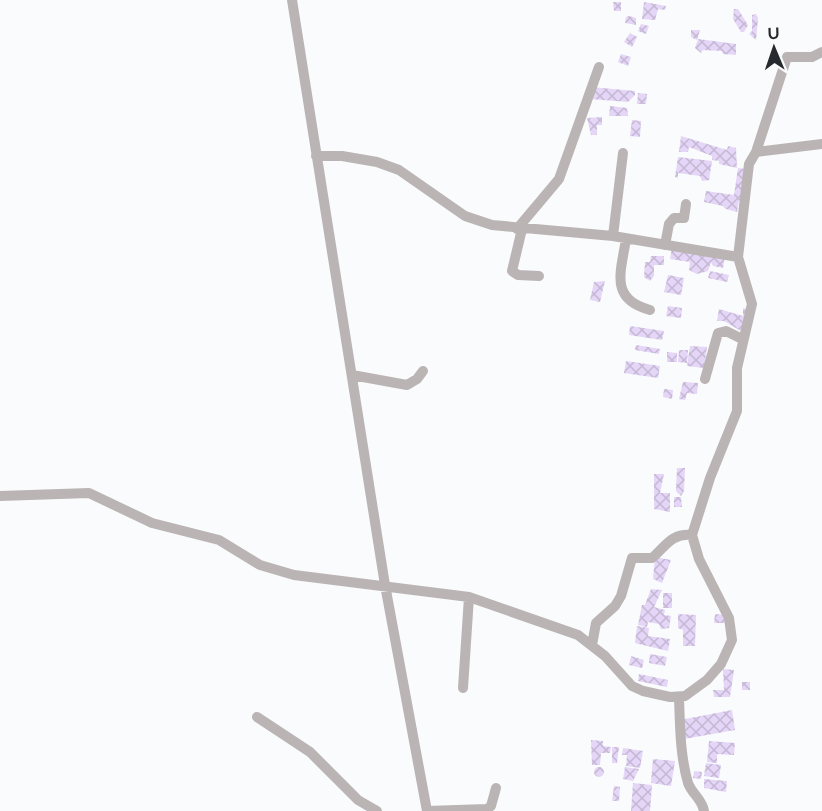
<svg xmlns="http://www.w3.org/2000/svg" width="822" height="811" font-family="Raleway,sans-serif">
<defs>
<pattern id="building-cross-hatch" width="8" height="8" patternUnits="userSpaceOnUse" patternTransform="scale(1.5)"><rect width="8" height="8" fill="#e5d5f7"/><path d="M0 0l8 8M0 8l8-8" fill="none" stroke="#c4b7d4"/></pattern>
</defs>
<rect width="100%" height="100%" fill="#fafbfd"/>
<!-- building -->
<path fill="url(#building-cross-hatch)" d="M613,2h8v9h-7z
M644,2l22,4 -1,4 -7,-1 -3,11 -13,-1z
M734,9h4l10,16 -4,7h-3l-8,-13z
M756,14l2,4 -2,22 -7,-6 3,-3v-16z
M629,16l7,2v7l-11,-2 1,-6z
M641,24l8,2 -3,8 -8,-3z
M691,30h9l-3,10 -6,-3z
M630,33l7,4 -5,10 -8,-5z
M698,39l38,5v11l-13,-1 -1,-3 -19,-1 -2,3 -6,-5z
M621,54l10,3 -3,9 -10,-4z
M591,87l44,4v4l-7,7 -38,-3z
M638,93l9,1 -1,10h-9z
M610,106l17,2 1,8h-19z
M602,117v8h-5v10h-6l-4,-17z
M632,120l9,1 -1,16 -10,-1z
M681,136l46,14 1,-4 8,2 1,20 -18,-4v-3l-7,-1v-4l-23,-9 -1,5h-9z
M678,157l34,4 -3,19 -7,1 -2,-5 -22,-3v5l-3,-1z
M738,168l9,1 -5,31 -3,1 -2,11 -11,-3 -3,-3 -19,-4 2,-11 28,4z
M672,248l53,8 -2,12 -10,-2 -2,-4 -3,9 -11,3 -8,-4 1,-8 -20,-3z
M651,256h13v9h-10v11l-4,5 -6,-4 1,-15h5z
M710,271l19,4 -2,7 -19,-4z
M668,275l16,3 -3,17 -17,-3z
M605,281l-5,21 -10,-2 4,-18z
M668,306l14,2 -1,10 -15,-2z
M743,308l4,1 -6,22 -17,-10h-7l2,-12 24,7z
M630,326l34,5 -2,9 -33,-5z
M636,345l24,4 -1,5 -24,-4z
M690,346l17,1 -3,21 -17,-2z
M679,350h9l-1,13 -9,-1z
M667,352l10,1v9h-10z
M626,361l34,5 -2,12 -34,-5z
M683,382l15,1 -1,11 -10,-1 -2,7 -6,-1z
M664,389l9,1 -1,9 -9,-2z
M677,468h8l-1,23 -3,5 -5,-5z
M654,474h10l-4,19h10v19l-16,-3z
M674,497h7l1,10h-8z
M655,557l16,3 -9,23 -9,-4z
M651,589l11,1 -8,17 11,3 -1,5 7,1 -2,12 -8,1 -2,-5 -11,-2 -1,5 -9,-2 4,-20h3z
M663,593h9v15h-9z
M678,614l18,1 -1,31h-12v-16l-5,-2z
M715,614l11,1 -1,8h-11z
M637,626l12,2 -1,8 22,3 -2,12 -33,-8z
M650,654l17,3 -2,9 -16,-3z
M631,656l13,4 -2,8 -13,-3z
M723,669l11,1 -4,27h-16l-1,-7h11z
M639,674l29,6 -1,7 -29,-6z
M742,682h8v8h-8z
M732,710l3,20 -51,9 -4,-19z
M591,740l12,1v5l8,1 -1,6h-9l-1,12h-8z
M709,741l26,2 -1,12 -17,-1v9l-10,-1z
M612,747h7l-2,16h-5z
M623,748l20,3 -3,17 -14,-2 1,-11h-5z
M653,759l22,2 -4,25 -20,-3z
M706,763l15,2 -2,13 -15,-2z
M625,767l14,2 -6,12 -10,-2z
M594 772a5 5 0 1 1 10 0a5 5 0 1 1-10 0Z
M694,771l8,1 -1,7 -8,-1z
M704,779l23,2 -1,11 -22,-4z
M633,783l19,2 -2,26h-19z
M614,786l6,1 -1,14h-7z"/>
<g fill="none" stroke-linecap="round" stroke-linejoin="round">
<!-- minor -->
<path stroke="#bbb4b4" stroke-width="10" d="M292,0l93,585 42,226 60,-2 4,-3 5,-18
M756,152l66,-8
M316,156h26l35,6 22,8 66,46 27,9 121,11 125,21
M517,229l42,-50 40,-112
M522,229l-10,42 6,4 21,1
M613,236l10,-83
M626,239c-5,33 -17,60 24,71
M665,245l4,-21 5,-6h10l2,-14
M352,375l55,10 10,-6 6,-8
M705,379l13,-46 8,-2 16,8
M0,496l89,-3 63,30 67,17 41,25 34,10 175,22 109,38 27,21 27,30 11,5 27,6 15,-1 22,-16 14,-16 11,-24 -3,-22 -30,-59 -7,-24 18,-57 27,-67v-43l15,-64 -14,-47 11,-93 7,-12 31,-95h25l10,-5
M592,645l4,-22 19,-17 6,-10 11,-38h20c14,-12 19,-25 40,-23
M463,688l6,-91
M679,697c1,29 1,58 9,86 4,11 14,16 16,28
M257,717l53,35 48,48 19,11"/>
</g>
<!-- north arrow -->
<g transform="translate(774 48) rotate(358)" stroke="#fafbfd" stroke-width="4.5" paint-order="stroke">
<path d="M0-4.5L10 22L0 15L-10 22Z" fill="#26292d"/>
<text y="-9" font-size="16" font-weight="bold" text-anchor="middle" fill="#26292d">U</text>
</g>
</svg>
